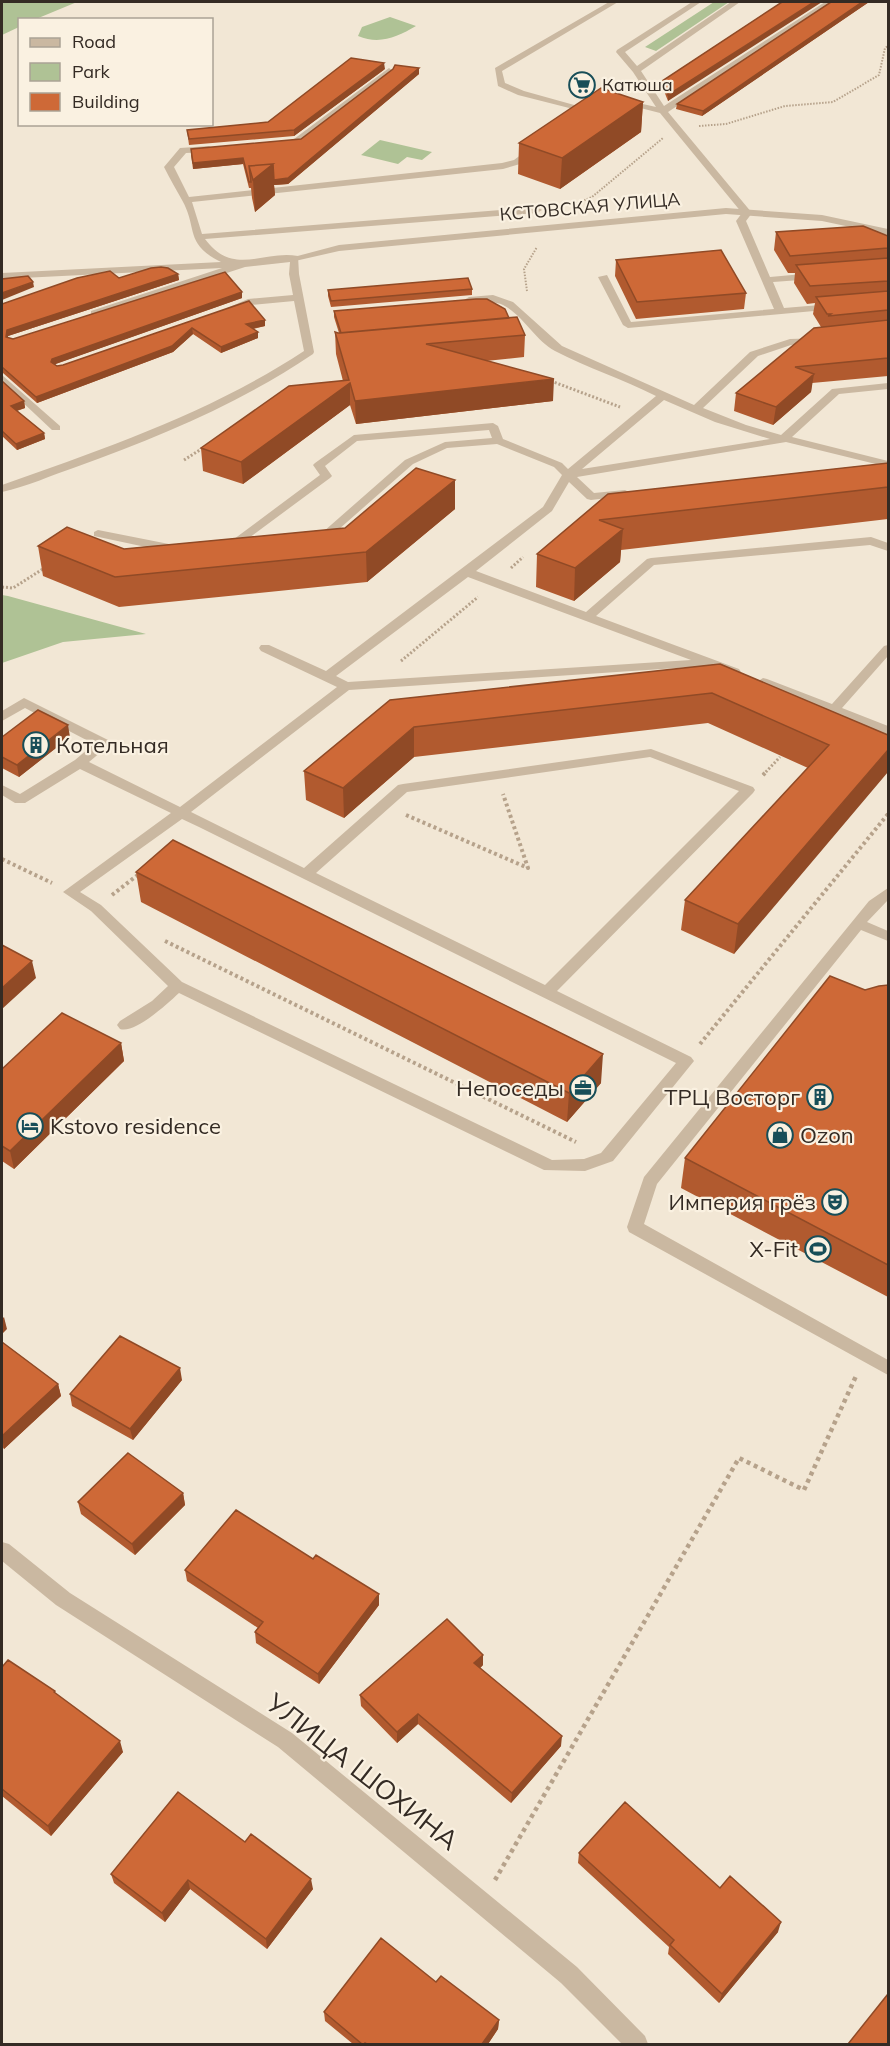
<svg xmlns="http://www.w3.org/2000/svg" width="890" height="2046" font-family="Mulish,sans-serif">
<rect width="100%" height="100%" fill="#f2e7d5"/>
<!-- green -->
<path fill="#afc295" d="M2,2h75l-41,17 -16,1 -1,7 -17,8z
M714,2h15l-73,49 -11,-4z
M390,17l26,9c-19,11 -36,19 -58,10l4,-9z
M380,140l52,12 -10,8 -15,-3 -9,7 -37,-9z
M2,595l6,1 138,38 -83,8 -61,21z"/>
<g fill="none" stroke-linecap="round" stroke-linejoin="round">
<!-- path-far3 -->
<path stroke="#b6a28b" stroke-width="2" stroke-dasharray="1.5 1.5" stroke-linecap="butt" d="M699,126l27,-2 59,-18 48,-4 46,-27 6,-27 3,-2
M573,205l19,-8 71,-59
M527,291l-3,-22 13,-22"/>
<!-- path-far2 -->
<path stroke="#b6a28b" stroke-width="3" stroke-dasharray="2 2" stroke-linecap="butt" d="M551,381l69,26
M184,460l19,-12
M511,568l12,-11
M2,587l11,1 33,-21
M401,661l77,-64
M763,775l17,-18"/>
<!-- path-far1 -->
<path stroke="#b6a28b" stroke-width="4" stroke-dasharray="3 3" stroke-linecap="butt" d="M763,775l2,-2
M406,815l122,53 -25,-74
M2,859l50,24
M112,895l27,-21
M165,941l411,201
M700,1044l188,-230"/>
<!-- path -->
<path stroke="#b6a28b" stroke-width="4.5" stroke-dasharray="4 4" stroke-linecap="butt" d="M495,1880l244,-422 65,32 52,-114"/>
<!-- service -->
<path fill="#cab8a1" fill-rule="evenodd" d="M609,2h9l-116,69 3,12 19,8 61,17v4l-67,-17 -20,-9 -3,-18z
M692,2h9l-76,50 12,14 94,-64h9l-99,69 23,35 161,-104h9l-166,110 84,101 -6,8 24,56 44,-4 5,3 -5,3 -41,3 11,26 48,-4 5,3 -1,2 -208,19 -5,-3 -25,-48 9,-2 24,47 143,-13 -38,-88 6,-8 -82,-100 -39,-10 4,-3 31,7 -23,-35 -17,-20 1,-2z
M389,68l4,3 -1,2 -92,70 -19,3 -5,-3 18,-4z
M534,145l3,1v4l-17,14 -17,5 -311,33 10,32 335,-27 5,3 -5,3 -332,26c28,38 57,11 93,17l1,18 15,78 -1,2c-74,50 -154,83 -237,113 -24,8 -50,20 -74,25v-7c104,-37 208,-72 302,-134l-10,-50 -44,4 -18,6 -5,-3 21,-9 45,-4 -4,-21 1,-12 -45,5 -150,49 -4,-1v-4l131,-43 -220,11v-6l219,-11c-37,-18 -23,-34 -39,-62 -6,-11 -12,-21 -18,-33l16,-19 29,-2 5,3 -5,3 -23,1 -12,14 15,30 313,-34 12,-3z
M493,295l20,7 49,44 132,59 56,-53 40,-13 31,-1v4l-30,3 -33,11 -55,52 43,17 35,10 51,-46 56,-6v6l-49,5 -47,43 96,24v6l-102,-25 -209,35 17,16 31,-3 6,3 -6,3 -34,4 -4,-1 -18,-17 -17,29 -76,60 110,41 61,-53 4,-1 220,-21 17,6v8l-18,-6 -216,20 -58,51 143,53 2,3 -2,3h-8l-24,-9 -358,24 -158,122 113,56 94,-83 5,-1 248,-35 102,38 2,3 -2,3 -196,198 134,66 3,4 -81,100 -28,10 -41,-1 -365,-177c-12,11 -44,41 -59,36l-3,-4 3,-4 32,-20 16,-15 -77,-75 -28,-19 108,-79 -91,-44 -55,34h-10l-13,-8v-10l18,9 55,-34 19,-16 -69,-36 -23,13v-10l22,-13 84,42 2,3 -2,3 -19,16 91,45 157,-120 -76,-36 -2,-3 2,-3h8l57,26 217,-164 19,-32 -8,-8 -57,-23 -50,4 -34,16 -83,73 -16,1v-4l9,-2 82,-72 40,-18 47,-4 -3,-8 -132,11 -32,25 7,10 -2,2 -92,68h-8v-4l90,-67 -7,-10 2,-2 39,-28 139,-12 5,3 5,13 59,24 6,6 88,-73c-33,-17 -69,-28 -101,-45 -20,-11 -32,-36 -52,-46 -12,-6 -29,2 -39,-5l5,-3zM664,400l51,22 55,17 -188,30zM468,577l223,83 -343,22 -12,-6zM650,757l89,34 -194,194 -229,-112 91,-81zM182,819l17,8 477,236 -75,90 -17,6 -32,1 -370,-178 -81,-77 -21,-13z
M2,375l58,51v4h-8l-50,-47z
M98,530l76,15 6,4 -6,4 -80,-17v-4z
M888,645v11l-46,52 46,18v9l-129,-50 -2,-3 6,-4 4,1 65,25 52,-58z
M888,888v12l-21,22 21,9v10l-27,-11 -204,254 -13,40 244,136v15l-259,-143 -2,-5 17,-50 225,-276z"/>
<!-- minor -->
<path fill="#cab8a1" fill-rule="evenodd" d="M726,208l96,7 66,14v6l-66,-14 -96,-7 -387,37 -44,10 -5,-3 49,-13z
M2,1542l7,2 61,49 222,140 285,234 68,69 3,8h-26l-61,-61 -283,-236 -222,-142 -54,-44z"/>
</g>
<!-- wall -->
<path fill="#b15a2f" d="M782,2l-114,99 -6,-15v-5z
M831,2h38l-167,114 -26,-7 1,-5z
M419,68v6l-131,110 -14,1 1,10 -20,17 -3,-14 -1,-10h-2l-6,-24 -50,5 -2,-14 110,-16z
M385,69l-91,67 -105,9 -2,-15 81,-8z
M643,102l-2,30 -81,57 -42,-15 1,-31z
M776,232l112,4v140l-76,7 -1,9 -38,33 -39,-14 2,-18 85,-66 -8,-13 2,-11 -8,1 -13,-21 1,-10h-7l-14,-23z
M616,260l130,33 -2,16 -108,10 -21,-43z
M178,274l1,6 -171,56v2l5,1 229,-47v6l-187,66 2,2 6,-1 186,-64 16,25 -12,3 5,9 -37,15 -28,-19 -20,18 -136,51 -34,-30h-1v-69l117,-26z
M472,289v6l-141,12 -3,-11v-6z
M334,311l175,7 16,17 -1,22 -38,4 67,40 -197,23 -6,-19 -107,79 -40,-13 -2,-23 142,-67 -7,-27 -1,-22 4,1 -5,-16z
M2,381l22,20 1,7 -8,3 27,22 1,6 -28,11 -15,-14z
M888,463v56l-267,31 -1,12 -46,39 -38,-14 1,-33 71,-60z
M455,480v29l-88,73 -248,25 -76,-31 -5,-30 86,3 221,-21z
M720,664l168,71 -154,219 -53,-24 4,-30 123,-132 -100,-45 -294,34 -70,61 -38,-18 -2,-29 86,-71z
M2,737h68l-51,40 -17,-9z
M136,872l465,211 -34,39 -426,-220z
M888,985v312l-207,-109 4,-30 180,-168z
M121,1043l3,18 -110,108 -12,-8v-92z
M2,1342l56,42 3,12 -57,53 -2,-3z
M182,1380l-49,60 -61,-34 -2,-12z
M183,1493l2,12 -50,50 -54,-41 -3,-12z
M185,1570l194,35 -60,79 -63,-41 -1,-11 3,-4 -71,-47z
M483,1655v10l-3,3 81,78 -50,57 -93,-79 -21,19 -36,-37 -1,-11z
M2,1667l54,27 67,58 -72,84 -49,-40z
M245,1842l68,47 -46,60 -77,-60 -25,33 -51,-39 -3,-9z
M579,1853l141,35 58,44 -59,71 -51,-49 1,-7 -91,-84z
M436,1982l63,38 -1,9 -10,15h-135l-28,-23 -1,-9z"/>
<!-- shaded-wall -->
<path fill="#904a26" d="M814,2h8l-154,99v-6z
M862,2h7l-167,114 1,-5z
M384,63l1,6 -91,67v-6z
M419,68v6l-131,110 -14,1 1,10 -20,17 -2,-32 20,-16z
M643,102l-2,30 -81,57 2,-31z
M243,158v6l-50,5v-6z
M178,274l1,6 -171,56 -1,7 -1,-6 1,-7z
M33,282l1,5 -32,13v-7z
M242,292v6l-189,67 -2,-3 1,-3z
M265,320v6l-19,4v-6z
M192,328l1,6 -20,18 -136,51 -1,-6z
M258,332v6l-37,15v-6z
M814,374l-3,18 -38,33 3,-18z
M554,379l-1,22 -197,23 -1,-23z
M350,383v22l-107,79 -2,-22z
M24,401l1,7 -13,4 -1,-6z
M44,433l1,6 -28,11 -1,-6z
M455,480v29l-88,73 -1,-30z
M623,529l-3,33 -46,39 1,-33z
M68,725l2,12 -51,40 -2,-12z
M414,727v30l-70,61 -1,-30z
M888,750v22l-154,182 4,-30z
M32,961l4,17 -34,31v-21z
M121,1043l3,18 -110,108 -4,-18z
M603,1054l-2,29 -34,39 2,-29z
M4,1317l3,12 -5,5v-15z
M180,1368l2,12 -49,60 -3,-11z
M58,1384l3,12 -57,53 -2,-13z
M183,1493l2,12 -50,50 -3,-11z
M379,1594v11l-60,79 -1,-10z
M483,1655v10l-9,9v-11z
M418,1714v10l-21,19v-11z
M562,1736l-1,10 -50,57 1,-10z
M120,1741l3,11 -72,84 -3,-10z
M311,1879l2,10 -46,60 -1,-10z
M188,1880l2,9 -25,33 -3,-9z
M781,1922l-3,10 -59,71 3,-9z
M499,2020l-1,9 -10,15h-6z"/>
<!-- building -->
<path fill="#ce6937" stroke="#904a26" stroke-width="1.5" d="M782,2h32l-146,93 -6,-14z
M831,2h31l-159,109 -26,-7z
M351,58l33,5 -90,67 -105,9 -2,-9 81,-8z
M395,65l24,3 -131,110 -14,2 -1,-16 -24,2 2,16h-2l-6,-24 -50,5 -2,-14 110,-10 92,-70z
M601,88l42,14 -81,56 -43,-15z
M273,164l-20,16 -4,-14z
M863,226l25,10v12l-98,8 -14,-24z
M721,250l25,43 -109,9 -21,-42z
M888,258v23l-78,5 -14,-21z
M161,267l7,1 10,6 -171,56 -1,7 7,2 212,-67 17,20 -190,67 -1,3 6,4 6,-1 186,-64 16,19 -19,4 12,8 -37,15 -29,-19 -20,18 -136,51 -34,-30v-63l75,-26 33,-7 9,7 32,-10z
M28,276l5,6 -31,11v-14z
M468,278l4,11 -141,12 -3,-11z
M888,291v19l-60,6 3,-2h-4l-11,-17z
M476,299h11l18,10 4,9 -168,15 -7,-22z
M517,317l8,18 -99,9 128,35 -199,22 -5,-18 -109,79 -40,-14 88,-62 60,-6 -14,-48 3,1z
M888,320v38l-93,9 19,7 -38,33 -40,-14 78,-65z
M2,381l22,20 -13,5 33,27 -28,11 -14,-13z
M888,463v24l-289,33 24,9 -48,39 -38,-14 71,-60z
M416,468l39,12 -89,72 -251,25 -77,-31 29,-19 57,22 221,-21z
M720,664l168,71v15l-150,174 -53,-24 144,-155 -117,-52 -298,34 -71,61 -39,-17 86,-71z
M38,710l30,15 -51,40 -15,-8v-20z
M173,840l430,214 -34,39 -433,-221z
M2,945l30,16 -30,27z
M830,976l35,14 14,-4 9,-1v280l-203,-107z
M62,1013l59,30 -111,108 -8,-5v-77z
M120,1336l60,32 -50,61 -60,-35z
M2,1342l56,42 -56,52z
M128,1453l55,40 -51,51 -54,-42z
M236,1510l77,49 3,-4 63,39 -61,80 -63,-42 8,-10 -78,-52z
M447,1619l36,36 -9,8 88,73 -50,57 -94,-79 -21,18 -37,-37z
M8,1660l47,31 -1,1 66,49 -72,85 -46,-37v-122z
M178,1792l67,50 6,-8 60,45 -45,60 -78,-59 -26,33 -51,-39z
M625,1802l95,86 10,-12 51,46 -59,72 -52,-49 4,-5 -95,-87z
M381,1938l55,44 5,-6 58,44 -17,24h-115l-2,-1 -1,1h-2l-38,-32z
M888,1994v50h-40z"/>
<!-- icons -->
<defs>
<g id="supermarket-ring" transform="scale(1.35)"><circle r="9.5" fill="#faf1e1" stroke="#184e58" stroke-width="1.5"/><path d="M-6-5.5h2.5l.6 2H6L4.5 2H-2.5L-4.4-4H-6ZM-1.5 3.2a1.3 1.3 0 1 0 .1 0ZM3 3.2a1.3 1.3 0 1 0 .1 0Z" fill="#184e58"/></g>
<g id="building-ring" transform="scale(1.35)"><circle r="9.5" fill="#faf1e1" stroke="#184e58" stroke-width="1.5"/><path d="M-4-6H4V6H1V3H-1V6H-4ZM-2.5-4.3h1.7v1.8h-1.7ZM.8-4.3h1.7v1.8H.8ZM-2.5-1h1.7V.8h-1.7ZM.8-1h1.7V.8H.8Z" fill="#184e58"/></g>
<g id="office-ring" transform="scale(1.35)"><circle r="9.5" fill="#faf1e1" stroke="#184e58" stroke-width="1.5"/><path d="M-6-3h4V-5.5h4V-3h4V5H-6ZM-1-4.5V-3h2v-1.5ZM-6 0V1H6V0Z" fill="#184e58"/></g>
<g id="hotel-ring" transform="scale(1.35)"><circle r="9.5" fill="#faf1e1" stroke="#184e58" stroke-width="1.5"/><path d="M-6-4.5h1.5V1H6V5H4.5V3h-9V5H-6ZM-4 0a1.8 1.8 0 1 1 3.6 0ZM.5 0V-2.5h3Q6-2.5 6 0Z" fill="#184e58"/></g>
<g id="shop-ring" transform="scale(1.35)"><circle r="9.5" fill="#faf1e1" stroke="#184e58" stroke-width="1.5"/><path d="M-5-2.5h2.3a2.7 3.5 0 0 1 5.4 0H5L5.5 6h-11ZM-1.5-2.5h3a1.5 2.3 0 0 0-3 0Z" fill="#184e58"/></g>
<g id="theatre-ring" transform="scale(1.35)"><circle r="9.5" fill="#faf1e1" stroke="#184e58" stroke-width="1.5"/><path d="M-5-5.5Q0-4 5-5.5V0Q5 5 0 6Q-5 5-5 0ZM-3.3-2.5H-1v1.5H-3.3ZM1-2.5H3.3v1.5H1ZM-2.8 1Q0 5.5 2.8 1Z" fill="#184e58"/></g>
<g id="stadium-ring" transform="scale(1.35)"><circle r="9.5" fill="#faf1e1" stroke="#184e58" stroke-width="1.5"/><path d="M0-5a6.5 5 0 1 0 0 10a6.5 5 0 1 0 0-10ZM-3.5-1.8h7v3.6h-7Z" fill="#184e58"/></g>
</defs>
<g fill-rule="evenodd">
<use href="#supermarket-ring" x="582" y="85"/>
<use href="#building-ring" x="36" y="745"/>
<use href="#office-ring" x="583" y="1088"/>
<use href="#building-ring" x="820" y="1097"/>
<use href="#hotel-ring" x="30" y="1126"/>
<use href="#shop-ring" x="780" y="1135"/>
<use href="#theatre-ring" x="835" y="1202"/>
<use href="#stadium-ring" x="818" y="1249"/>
</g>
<g text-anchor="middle" stroke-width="4.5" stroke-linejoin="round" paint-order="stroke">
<!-- far-poi labels -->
<g font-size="18" fill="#342b24" stroke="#faf1e1" text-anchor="start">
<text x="602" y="91">Катюша</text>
</g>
<!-- far-street labels -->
<g font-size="18" fill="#342b24" stroke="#faf1e1">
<text transform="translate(590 207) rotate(-5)" y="6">КСТОВСКАЯ УЛИЦА</text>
</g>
<!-- poi labels -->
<g font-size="22" fill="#342b24" stroke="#faf1e1" text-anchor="end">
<text x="56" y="753" text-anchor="start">Котельная</text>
<text x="564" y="1096">Непоседы</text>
<text x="800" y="1105">ТРЦ Восторг</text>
<text x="50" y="1134" text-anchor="start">Kstovo residence</text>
<text x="800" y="1143" text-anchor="start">Ozon</text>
<text x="816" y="1210">Империя грёз</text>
<text x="798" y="1257">X-Fit</text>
</g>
<!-- near-street labels -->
<g font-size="27" fill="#342b24" stroke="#faf1e1">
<text transform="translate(362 1772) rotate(38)" y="9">УЛИЦА ШОХИНА</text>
</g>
</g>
<!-- border -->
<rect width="890" height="2046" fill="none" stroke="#342b24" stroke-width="6"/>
<!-- legend -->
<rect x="18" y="18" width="195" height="108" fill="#faf1e1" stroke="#aba295" stroke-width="1.5"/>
<rect x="30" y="38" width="30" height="9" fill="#cab8a1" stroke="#aba295" stroke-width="1.5"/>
<text x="72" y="48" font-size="18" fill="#342b24">Road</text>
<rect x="30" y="63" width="30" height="18" fill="#afc295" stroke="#aba295" stroke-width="1.5"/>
<text x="72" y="78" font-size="18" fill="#342b24">Park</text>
<rect x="30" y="93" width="30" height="18" fill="#ce6937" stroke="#aba295" stroke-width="1.5"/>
<text x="72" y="108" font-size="18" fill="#342b24">Building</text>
</svg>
